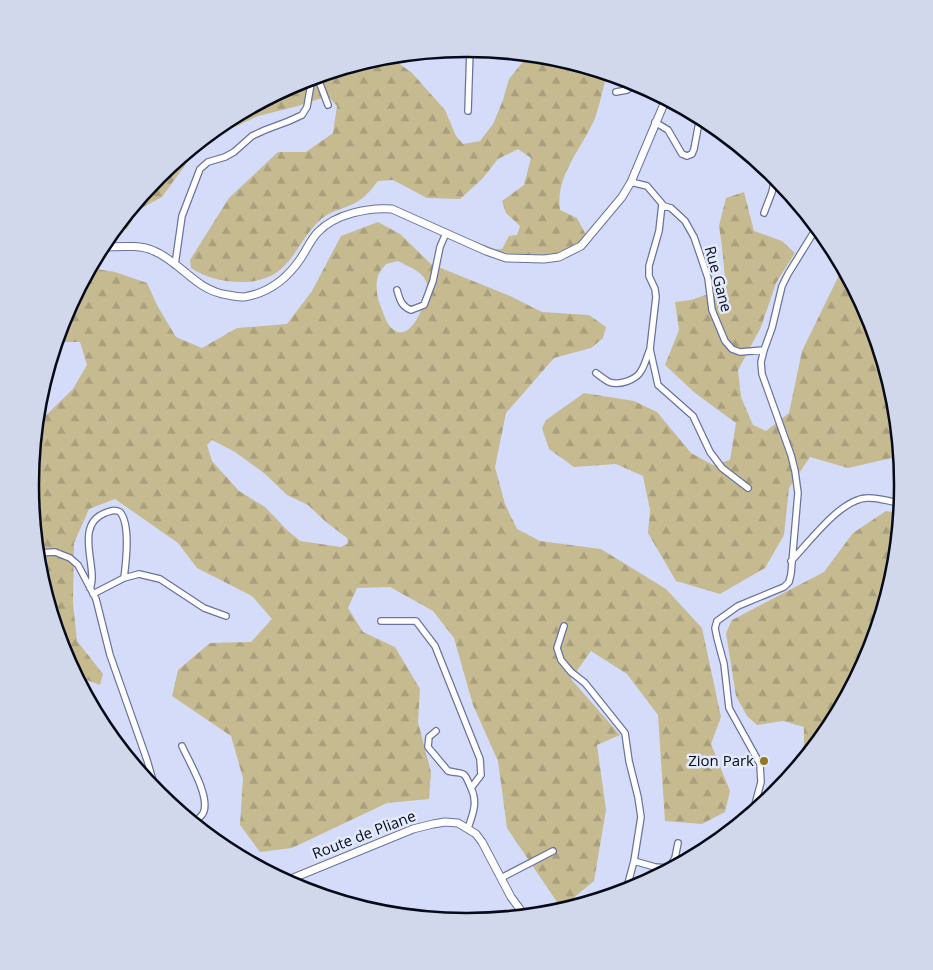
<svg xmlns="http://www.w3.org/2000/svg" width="933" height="970" font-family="'Open Sans',sans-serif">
<defs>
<pattern id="forest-firs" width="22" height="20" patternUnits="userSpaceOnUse" patternTransform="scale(1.25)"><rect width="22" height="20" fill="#c6ba90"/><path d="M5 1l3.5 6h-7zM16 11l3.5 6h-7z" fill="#a99f7c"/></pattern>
</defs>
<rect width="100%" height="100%" fill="#d4dcf9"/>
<!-- forest -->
<path fill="url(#forest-firs)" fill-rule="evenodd" d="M531,55l21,2 55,17c-4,14 -7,30 -12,44 -13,31 -40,57 -35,92l17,8 10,19c-36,29 -74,20 -114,6l1,-2 21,8h7l7,-13 8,-1 3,-9 -14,-13 -4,-12 22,-16 7,-27 -13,-9 -20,10 -16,20 -22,20 -33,-1 -34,-18 -15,1c-7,9 -14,18 -25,23 -10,5 -26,8 -34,17 -15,14 -23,35 -38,48 -22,20 -67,15 -90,-1l-1,-8 39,-62 49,-46h28l27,-19 4,-27 -9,-10 -30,10 -40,10 -45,21 -22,20 -29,40 -24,13 -11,19h-13l44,-53 66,-54 76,-40 82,-25 7,-1 23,17 33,37 11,26 7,8 17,-3 13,-17 10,-24 6,-21 17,-21z
M744,192l10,39 28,10 13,12 -19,30 -15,44 -23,43 3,27 12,28 13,6 23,-18 13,-62 41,-84 27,51 25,82 5,56 -52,12 -38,-11 -21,31 -5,47 -19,33 -45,26 -44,-13 -28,-48 2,-23 -7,-34 -27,-12 -42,3 -25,-18 -7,-21 4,-8 38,-27 50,8 23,11 34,41 22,12 17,-5 6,-37 -41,-30 -30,-28 14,-35 -4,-28 16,-2 35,-12 -4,-41 -3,-21 7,-28z
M378,222l22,12 31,30 79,32 32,16 47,3 17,12 -3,11 -12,10 -37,10 -48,55 -11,54 10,37 12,25 23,12 61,8 65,40 36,39 19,89 -10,27 19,47 -5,21 -23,12 -37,-3 -7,-106 -31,-41 -36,-23 -20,28 49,56 -23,10 9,65 -12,71 -33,27 -54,-80 -9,-67 -25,-56 -19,-67 -21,-27 -43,-24 -33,1 -9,20 15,24 32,15 25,42 -2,33 13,50 -2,27 -42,4 -95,45 -32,4 -20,-27 3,-47 -12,-42 -59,-40 6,-26 32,-27 41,-1 21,-23 -20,-23 -55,-28 -19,-25 -63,-44 -26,10 -15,34 -1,60 4,38 26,33 -3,11 -24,-9 -13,-24 -25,-82 -8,-85 6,-60 37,-36 14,-24 -7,-23h-24l7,-24 27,-50 25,4 32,11 11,24 18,30 26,11 35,-20 50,-4 25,-33 29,-55zM398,261c9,5 23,9 28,20 5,14 -14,63 -32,49 -8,-5 -10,-16 -13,-23 -4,-9 -6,-21 -3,-31 1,-4 6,-9 8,-12zM212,440l23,12 29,21 23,22 21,10 18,17 21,16 1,5 -7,4 -41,-6 -13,-11 -22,-23 -26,-16 -27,-30 -5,-16z
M886,511l14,2 -5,57 -25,82 -41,76 -38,46 13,-29v-18l-21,-6 -26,4 -10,-9 -11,-20 -10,-63 6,-13 92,-48 29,-39z"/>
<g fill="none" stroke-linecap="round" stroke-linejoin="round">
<!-- minor casing -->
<g stroke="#69739d" stroke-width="8">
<path id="minor" d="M317,76l11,29
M616,92l11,-2 9,-7
M468,111l2,-62
M655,122l13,8 14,24 5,2 5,-2 2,-5 6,-32
M631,182l16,4 17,20 7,2 14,13 9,16 14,41 4,32 13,31 7,8 8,3 24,-2
M662,204l-3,27 -10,35v10l6,13 1,8 -6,52 8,36 35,31 17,36 12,16 26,20
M764,213l8,-21 3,-15
M175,265l7,-49 18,-47 8,-7 17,-5 9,-5 18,-16 13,-6 24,-9 13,-6 5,-8 5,-29
M397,290c3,10 4,16 14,20l13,-5 9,-24 7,-34 6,-14
M596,373c4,3 9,7 13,9 10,4 27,-2 32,-11 4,-6 6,-15 9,-22
M37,553l18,-1 15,6 8,7 18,34 14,56 37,105 9,31
M791,561c18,-18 49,-62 76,-63 12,-1 22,4 34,5
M90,588c9,-18 -17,-63 15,-75 6,-2 9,-4 15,-1 11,13 6,50 4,66
M93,594l31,-16 15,-4 21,5 44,29 22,8
M381,621h35l19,25 45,113 1,16 -10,13c7,14 2,26 -3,40
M564,626l-7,22 4,12 10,12 14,11 40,50 4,28 9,36 3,20 -7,44 -8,30
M436,731l-7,6 -1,10 20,24c17,4 15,-2 23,17
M182,746c7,16 27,48 22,65 -1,5 -7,8 -10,12
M753,812l8,-30 -1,-18 -31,-56 -5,-44 -7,-26 -2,-10 2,-7 21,-15 46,-19 5,-5 2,-8 7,-81 -3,-22 -4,-16 -29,-81 -1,-12 3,-12 8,-22 10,-42 6,-12 29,-47
M634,861l21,6 14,1 6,-10 3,-15
M501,878l52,-27"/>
</g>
<!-- tertiary casing -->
<g stroke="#69739d" stroke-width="9">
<path id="tertiary" d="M101,247c16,0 38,-3 53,4 27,11 42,40 74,44 5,1 11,2 16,2 25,-4 43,-18 57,-39 6,-9 10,-19 17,-26 17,-18 51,-25 74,-23l94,42 20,7 38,1 15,-2 22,-11 41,-49 9,-15 35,-83
M286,881l127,-52 20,-5 12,-2 13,1 18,11 6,8 29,55 14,19"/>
</g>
<!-- minor -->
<use href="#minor" stroke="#fff" stroke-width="5.5"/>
<!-- tertiary -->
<use href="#tertiary" stroke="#fff" stroke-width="7"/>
</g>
<!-- markers -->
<circle fill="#927a21" stroke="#e4eafd" stroke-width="2" cx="764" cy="761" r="5"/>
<g text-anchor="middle" stroke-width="5" stroke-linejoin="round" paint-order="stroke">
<!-- street labels -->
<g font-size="15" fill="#070a19" stroke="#e4eafd">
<text transform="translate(718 279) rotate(75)" y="5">Rue Gane</text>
<text transform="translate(364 835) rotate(-21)" y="5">Route de Pliane</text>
</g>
<!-- poi labels -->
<g font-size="15" fill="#070a19" stroke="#e4eafd" text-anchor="end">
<text x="754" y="766">Zion Park</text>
</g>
</g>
<!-- crop -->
<path d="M0 0H933V970H0ZM466 57H467A427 427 0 0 1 894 484V486A427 427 0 0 1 467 913H466A427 427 0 0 1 39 486V484A427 427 0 0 1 466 57Z" fill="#d2d8eb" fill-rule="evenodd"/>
<path fill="none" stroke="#070a19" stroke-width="2.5" d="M466 57H467A427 427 0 0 1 894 484V486A427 427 0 0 1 467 913H466A427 427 0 0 1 39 486V484A427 427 0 0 1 466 57Z"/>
</svg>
